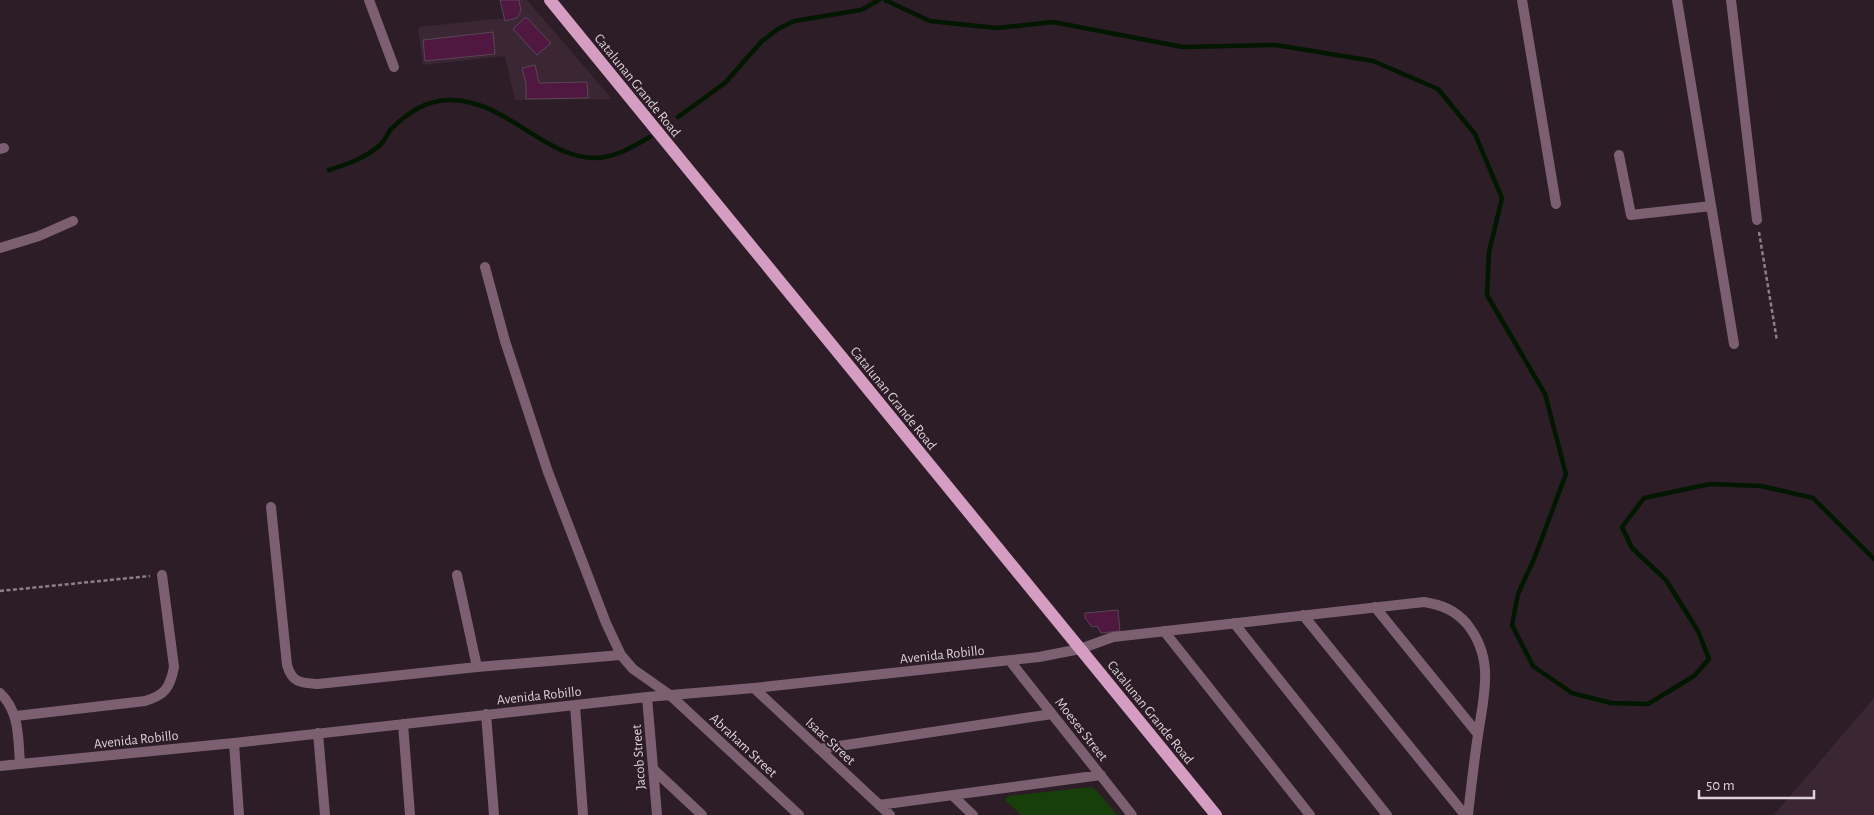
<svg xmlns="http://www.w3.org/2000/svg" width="1874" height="815" font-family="'Alegreya Sans',sans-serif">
<rect width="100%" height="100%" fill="#2c1d27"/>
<!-- built -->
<path fill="#3b2734" d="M500,0h27l85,99 -97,1 -10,-44 -82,9 -5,-38 86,-9z
M1874,698v117h-100z"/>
<!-- green -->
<path fill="#163f09" d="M1091,787l6,4 20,24h-96l-16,-15 3,-4z"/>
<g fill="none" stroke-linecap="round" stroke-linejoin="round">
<!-- stream -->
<path stroke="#021700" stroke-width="4.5" d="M885,0l45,21 67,7 56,-6 130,25 93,-2 97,16 65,28 37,45 27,64 -13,54 -2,43 58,99 21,80 -32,85 -16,35 -6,31 21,41 39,27 39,10 37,1 46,-28 15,-17 -11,-28 -32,-51 -34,-32 -10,-21 22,-29 66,-14 51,2 52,12 61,61
M678,117l47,-34 36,-41 17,-13 16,-8 67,-11 18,-10
M329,170c18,-6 37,-12 51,-25 5,-4 7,-11 11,-16 15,-15 35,-28 56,-29 60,-3 103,67 158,57 17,-3 30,-12 45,-20"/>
</g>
<!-- building -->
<path fill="#501841" stroke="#574752" d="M500,0h19l2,11 -4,7 -12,3z
M526,17l25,26 -14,12 -24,-26z
M493,32l2,22 -70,7 -2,-21z
M535,65l4,18 48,-1 1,16 -62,1v-16l-4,-15z
M1118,610l2,21 -19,2 -4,-7 -5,1 -7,-9v-5z"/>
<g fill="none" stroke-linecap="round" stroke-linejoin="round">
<!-- path -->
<path stroke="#8c7f87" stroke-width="2.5" stroke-dasharray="4 2.5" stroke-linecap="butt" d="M1759,232l18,109
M0,591l150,-15"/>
<!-- street -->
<path stroke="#7c6072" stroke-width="10" d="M369,0l25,67
M1522,0l34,204
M1677,0l57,344
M1731,0l26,220
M0,149l4,-1
M1619,155l12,60 80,-9
M0,248l39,-12 34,-15
M485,267l20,74 43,131 58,151 15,32 12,14 37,26 129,120
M271,507l16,158c5,18 14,18 31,19l159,-17 144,-12
M457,575l20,92
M1375,607l103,127
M1303,615l162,200
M1234,623l153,192
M1164,631l146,184
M1010,661l122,154
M754,688l136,127
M0,693c20,19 18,45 20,71
M647,697l10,118
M575,705l8,110
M486,714l8,101
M16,716l129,-15c20,-6 25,-13 29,-34l-12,-92
M403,724l7,91
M318,733l7,82
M234,743l5,72
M819,749l233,-35
M0,766l234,-23 413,-46 107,-9 285,-31 41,-8 33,-12 311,-35c18,3 31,8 43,22 28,35 17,70 11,111 -4,26 -7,53 -10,80
M653,769l49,46
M952,795l21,20
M879,805l222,-30"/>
<!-- primary -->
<path stroke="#d69dc3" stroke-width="12" d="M550,0l666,815"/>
</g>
<g text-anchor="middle" stroke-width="4" stroke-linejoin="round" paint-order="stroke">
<!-- street labels -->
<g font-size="14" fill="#dcd2d8" stroke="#2c1d27">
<text transform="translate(638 85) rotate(51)" y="5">Catalunan Grande Road</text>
<text transform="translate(894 398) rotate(51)" y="5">Catalunan Grande Road</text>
<text transform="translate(942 654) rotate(-6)" y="5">Avenida Robillo</text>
<text transform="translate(539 695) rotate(-6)" y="5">Avenida Robillo</text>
<text transform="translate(1151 712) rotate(51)" y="5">Catalunan Grande Road</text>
<text transform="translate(1082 729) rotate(52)" y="5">Moeses Street</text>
<text transform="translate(136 739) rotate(-6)" y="5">Avenida Robillo</text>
<text transform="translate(831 741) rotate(43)" y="5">Isaac Street</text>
<text transform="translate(744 745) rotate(43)" y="5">Abraham Street</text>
<text transform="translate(638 757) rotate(-94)" y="5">Jacob Street</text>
</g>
</g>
<!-- scale -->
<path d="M1699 790v8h115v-8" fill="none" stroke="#dcd2d8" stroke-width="2.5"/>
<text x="1706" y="790" font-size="15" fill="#dcd2d8" stroke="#2c1d27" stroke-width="4" paint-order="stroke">50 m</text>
</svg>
